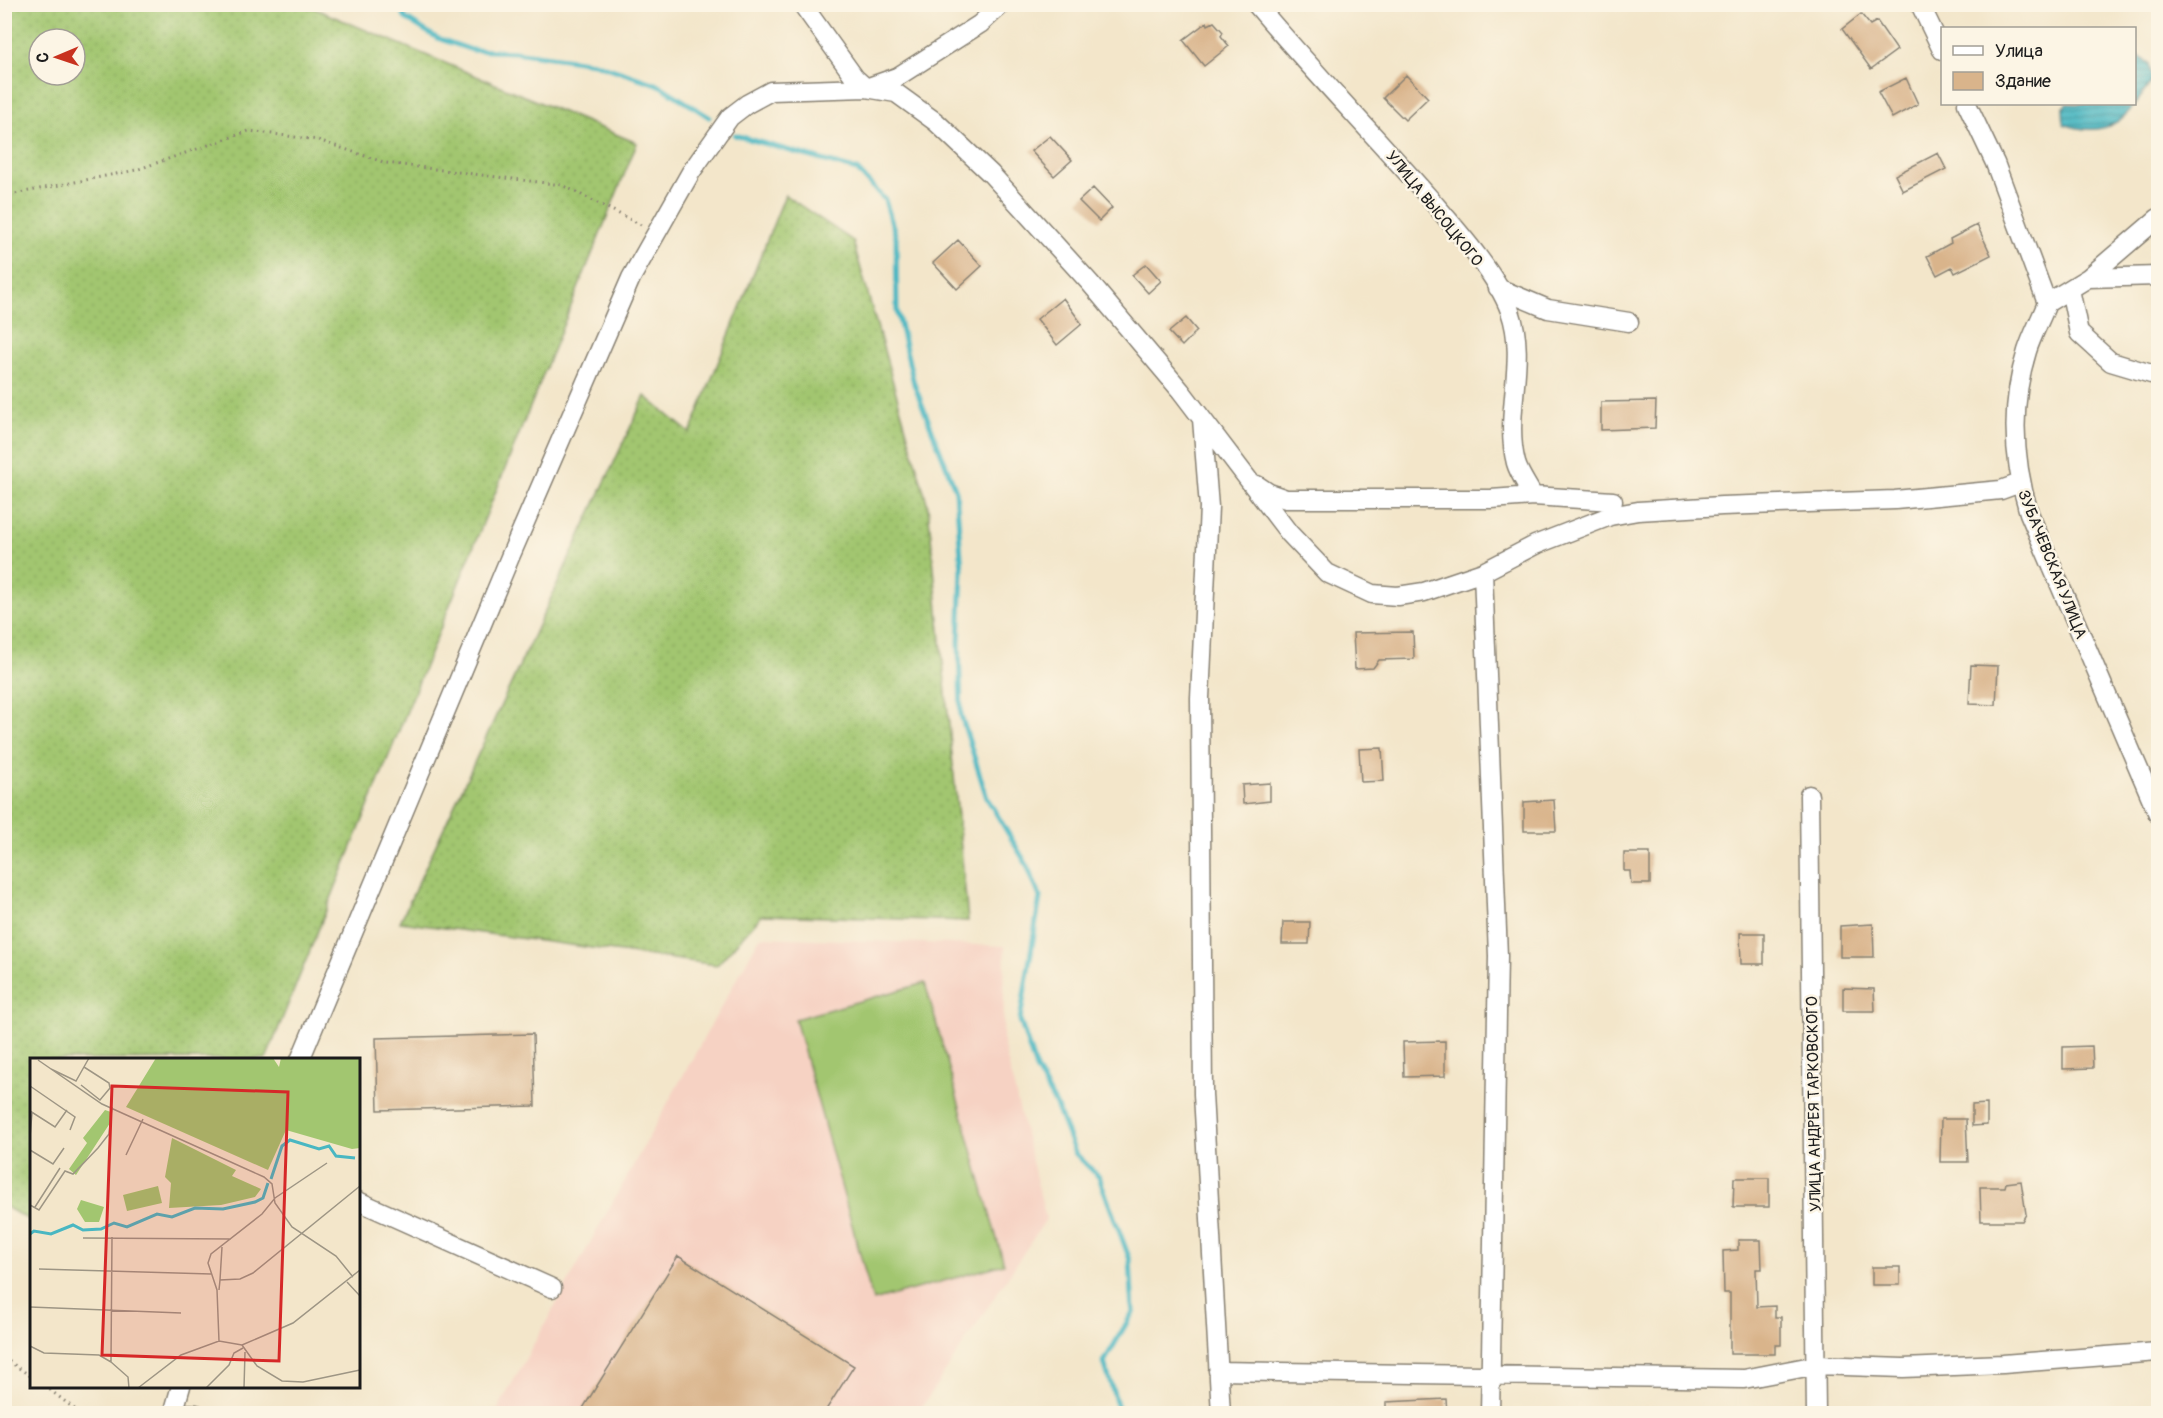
<svg xmlns="http://www.w3.org/2000/svg" width="2163" height="1418" font-family="Pangolin,sans-serif">
<defs>
<pattern id="grass-dots" width="8" height="8" patternUnits="userSpaceOnUse" patternTransform="scale(1.5)"><rect width="8" height="8" fill="#a2c670"/><path d="M2 2h.1M6 6h.1" fill="none" stroke="#8baa60" stroke-width="1.8" stroke-linecap="round"/></pattern>
<pattern id="water-rules" width="6" height="5" patternUnits="userSpaceOnUse" patternTransform="scale(1.5)"><rect width="6" height="5" fill="#49b7c2"/><path d="M0 2.5h6" fill="none" stroke="#3c949d"/></pattern>
</defs>
<rect width="100%" height="100%" fill="#fcf5e5"/>
<filter id="ink" filterUnits="userSpaceOnUse"><feTurbulence type="fractalNoise" baseFrequency=".0167" numOctaves="2"/><feDisplacementMap in="SourceGraphic" scale="12" xChannelSelector="R" yChannelSelector="G"/><feConvolveMatrix kernelMatrix="1 2 1 2 8 2 1 2 1" color-interpolation-filters="sRGB"/></filter>
<filter id="wash" filterUnits="userSpaceOnUse"><feTurbulence type="fractalNoise" baseFrequency=".008" numOctaves="4" result="noise"/><feDisplacementMap in="SourceGraphic" scale="24" xChannelSelector="R" yChannelSelector="G"/><feGaussianBlur stdDeviation="1.35" result="paint"/><feColorMatrix in="noise" values="0 0 0 0 0 0 0 0 0 0 0 0 0 0 0 0 0 1.4 0 .05"/><feComposite in="paint" operator="in"/></filter>
<g filter="url(#wash)">
<rect width="100%" height="100%" fill="#f3e6ca"/>
<!-- built -->
<path fill="#f6d2c3" d="M760,937l245,9 -2,96 43,177 -128,194 -423,1z"/>
<!-- grass -->
<path fill="url(#grass-dots)" stroke="#5f7146" stroke-width="1.5" fill-rule="evenodd" d="M5,4l301,1 331,138 -371,916 -234,1 -1,161 -27,-15zM39,39h36v36h-36z
M785,195l68,46 75,265 40,415 -206,-6 -45,50 -317,-43 245,-526 45,37z"/>
<!-- pitch -->
<path fill="#a2c670" stroke="#5f7146" stroke-width="1.5" d="M925,983l79,281 -131,37 -78,-282z"/>
<!-- water -->
<path fill="url(#water-rules)" stroke="#326a6f" stroke-width="1.5" d="M2135,54l14,9 3,17c-23,36 -42,61 -88,44l-1,-15 3,-5h68z"/>
<g fill="none" stroke-linecap="round" stroke-linejoin="round">
<!-- stream -->
<path stroke="#49b7c2" stroke-width="5" d="M400,4l5,14 32,20 35,12 42,2 80,11 65,22 50,32
M735,135l122,35 28,30 11,37 1,74 17,73 42,107 6,79 -3,72 2,73 26,83 40,67 13,32 -20,123 16,49 20,36 19,48 24,24 31,83 3,52 -29,50 16,52"/>
</g>
<g id="blocks">
<!-- building -->
<path fill="#d9b48b" d="M1861,14l9,11 7,-4 20,29 -26,19 -29,-40z
M1207,22l1,3 6,-3 9,10 -2,4 8,10 -25,20 -21,-26z
M1406,75l22,23 -23,22 -22,-22z
M1906,78l12,26 -26,14 -14,-26z
M1050,136l22,24 -18,16 -23,-25z
M1938,153l8,16 -43,22 -8,-16z
M1093,188l19,20 -13,13 -20,-20z
M1977,225l14,30 -36,18 -3,-6 -15,8 -10,-19 24,-13 -1,-4z
M958,240l24,26 -25,23 -24,-26z
M1146,264l15,17 -13,12 -16,-18z
M1063,298l19,26 -25,21 -20,-26z
M1186,318l11,13 -15,15 -13,-14z
M1656,401l-1,27 -54,2v-28z
M1413,632l1,27 -35,1 -6,8 -18,1 -2,-36z
M1971,665l27,1 -2,39 -27,-1z
M1382,748l2,33 -23,1 -2,-33z
M1270,783v18l-27,3 -1,-19z
M1554,800l2,31h-32v-29z
M1624,853h26v31h-19l-1,-13h-6z
M1283,922h27l-1,22h-27z
M1873,924l1,33h-34v-31z
M1740,933h24v31h-23z
M1843,988l31,1 1,22h-32z
M533,1034l2,72 -157,4 -2,-72z
M1445,1041v35l-41,1 -1,-35z
M2092,1046l1,22 -30,1v-22z
M1987,1104v21l-15,1v-21z
M1941,1119h25l2,43h-28z
M1734,1178h35v29h-36z
M2021,1181l5,33 -4,7h-41l-1,-34h25l1,-4z
M1738,1240h23l1,29h-6l1,38 18,-1v11h6v28h-6v9h-45v-61h-6l-1,-42 15,-1z
M678,1256l176,110 -30,47h-244z
M1872,1267h28v18h-28z
M1446,1399l1,14h-61v-11z"/>
</g>
</g>
<g filter="url(#ink)">
<use href="#blocks" fill-opacity="0" stroke="#888173" stroke-width="1.5"/>
<g fill="none" stroke-linecap="round" stroke-linejoin="round">
<!-- minor casing -->
<g stroke="#888173" stroke-width="21">
<path id="minor" d="M802,4l53,74 11,10 30,5 40,29 55,52 99,109 91,108 108,142 38,40 45,21 26,2 26,-4 59,-20 52,-27 75,-29 28,-5 84,-5 173,-6 106,-10 19,-7
M1256,4c57,68 118,130 176,197 25,29 65,74 78,110 18,50 -7,102 6,152 3,11 12,23 17,33l80,5 -3,15
M1920,4l22,46
M1967,104l28,59 52,140
M2088,278l70,-2
M1498,288l50,21 81,13
M2070,289l9,44 32,29 47,14
M2047,303c-6,16 -15,32 -20,48 -17,54 -14,109 2,162l129,301
M2047,303l41,-25 70,-60
M1202,419l7,88 -9,191 3,396 18,320
M1257,485l12,8 17,6h205l42,-3
M1483,572l15,384 -8,458
M1809,795l7,619
M300,1060l210,-503 121,-279 60,-106 39,-55 17,-13 24,-13 95,-3 31,-11 83,-53 22,-20
M358,1201l194,87
M1218,1371l526,8 73,-14 86,3 100,-4 155,-12
M173,1412l23,2
M173,1414l8,-28"/>
</g>
<!-- path -->
<path stroke="#888173" stroke-width="3" stroke-dasharray="1.5 4.5" stroke-linecap="butt" d="M4,196l132,-26 113,-39 69,9 68,23 176,22 79,40
M4,1358l28,19
M45,1386l36,28"/>
<!-- minor -->
<use href="#minor" stroke="#fff" stroke-width="18"/>
</g>
</g>
<g text-anchor="middle" stroke-width="5" stroke-linejoin="round" paint-order="stroke">
<!-- street labels -->
<g font-size="16" fill="#1c1c1c" stroke="#fcf5e5">
<text transform="translate(1435 208) rotate(51)" y="6">УЛИЦА ВЫСОЦКОГО</text>
<text transform="translate(2053 564) rotate(68)" y="6">ЗУБАЧЕВСКАЯ УЛИЦА</text>
<text transform="translate(1813 1104) rotate(-91)" y="6">УЛИЦА АНДРЕЯ ТАРКОВСКОГО</text>
</g>
</g>
<!-- overview -->
<g transform="translate(30 1058)">
<rect width="330" height="330" fill="#f3e6ca"/>
<path d="M126,0h117l6,9 2,-9h79v90l-8,1 -66,-19 -18,40 -142,-63zM142,80l64,32 -4,6 29,13 -6,8 -34,8 -52,3 2,-25 -6,-6zM51,142l23,7 -5,15h-14l-8,-13z" fill="#a2c670"/>
<path d="M75,52l6,2 1,8 -36,55 -7,-6 18,-26 -4,-5z" fill="#a2c670"/>
<path d="M128,128l4,17 -35,8 -4,-16z" fill="#a2c670"/>
<path fill="none" stroke="#49b7c2" stroke-width="3" d="M241,121l11,-33 8,-6 29,9 10,-3 7,10 19,2M0,176l4,-3 17,3 22,-9 10,5 18,-1 13,-6 13,4 30,-13 15,3 23,-9 28,1 32,-7 8,-4 5,-15"/>
<path fill="none" stroke="#9d9584" stroke-width="1.5" d="M8,2l64,44 162,73 8,7 3,19 17,24 44,29 17,21M21,11l25,12 13,-23M51,27l19,15 10,-12 -1,-5 -25,-16M0,28l45,31 -5,13M0,53l25,16 12,-17M0,79l2,-24M0,92l23,14 11,-16M96,97l17,-36M0,147l9,5 26,-39 8,3 25,-26 11,-14 3,-27M5,149l25,-39M82,179l-1,125 17,15 1,11M53,180l148,1M9,211l172,5M190,222l2,-33M317,224l13,14M189,232l1,-10 20,-1 13,-6 107,-87M0,249l151,6M189,283l-2,-51 -9,-27 3,-9 51,-40 13,-16 52,-35M212,287l51,-22 67,-53M212,287l15,21 25,15 21,1 57,-12M0,288l14,7 55,2 12,7M108,330l43,-33 38,-14 23,4M176,330l23,-23 5,-12 9,-5M214,330l1,-36"/>
<path fill="#d62828" fill-opacity="0.15" stroke="#d62828" stroke-width="3" d="M82,28l176,6 -9,269 -177,-6z"/>
<rect width="330" height="330" fill="none" stroke="#1c1c1c" stroke-width="3"/>
</g>
<!-- margin -->
<rect width="2163" height="1418" fill="none" stroke="#fcf5e5" stroke-width="24"/>
<!-- legend -->
<rect x="1941" y="27" width="195" height="78" fill="#fcf5e5" stroke="#a29e95" stroke-width="1.5"/>
<rect x="1953" y="46" width="30" height="9" fill="#ffffff" stroke="#a29e95" stroke-width="1.5"/>
<text x="1995" y="57" font-size="18" fill="#1c1c1c">Улица</text>
<rect x="1953" y="72" width="30" height="18" fill="#d9b48b" stroke="#a29e95" stroke-width="1.5"/>
<text x="1995" y="87" font-size="18" fill="#1c1c1c">Здание</text>
<!-- north arrow -->
<g transform="translate(57 57) rotate(268)"><circle r="28" fill="#fcf5e5" stroke="#a29e95" stroke-width="1.5"/>
<path d="M0-4.5L10 22L0 15L-10 22Z" fill="#c8321e"/>
<text y="-9" font-size="16" font-weight="bold" text-anchor="middle" fill="#1c1c1c">С</text>
</g>
</svg>
